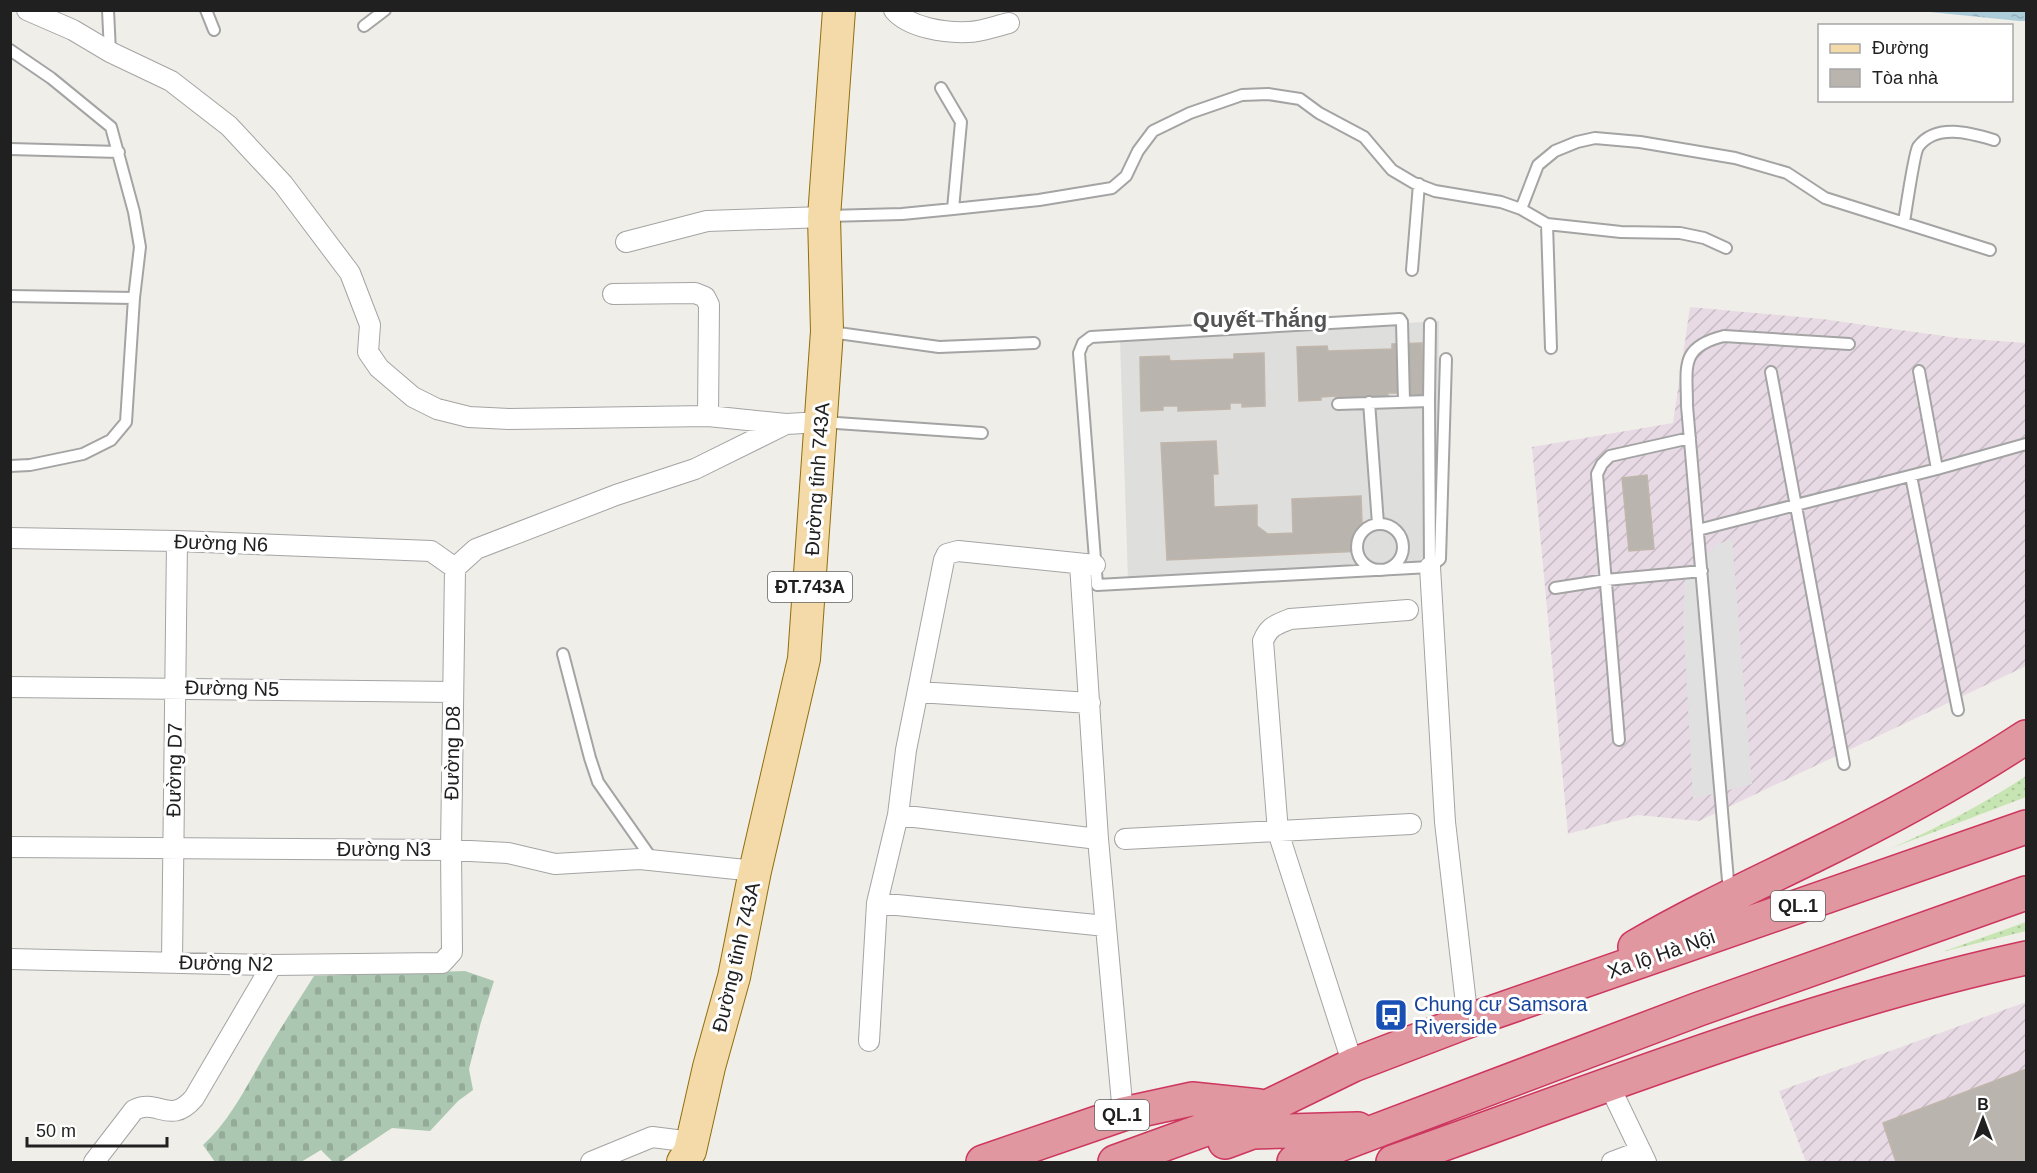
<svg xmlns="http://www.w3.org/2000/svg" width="2037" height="1173" font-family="Arial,sans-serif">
<defs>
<pattern id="industrial-furrows" width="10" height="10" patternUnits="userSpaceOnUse" patternTransform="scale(1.5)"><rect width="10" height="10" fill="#e8dae5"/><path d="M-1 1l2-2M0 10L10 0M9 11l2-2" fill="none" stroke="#c7bbc4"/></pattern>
<pattern id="grass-dots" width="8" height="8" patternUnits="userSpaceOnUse" patternTransform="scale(1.5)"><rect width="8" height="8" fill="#c7e5b2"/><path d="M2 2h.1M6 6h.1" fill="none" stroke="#abc499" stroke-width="1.8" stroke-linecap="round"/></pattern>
<pattern id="cemetery-stones" width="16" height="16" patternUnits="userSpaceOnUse" patternTransform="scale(1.5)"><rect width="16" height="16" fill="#abc7b1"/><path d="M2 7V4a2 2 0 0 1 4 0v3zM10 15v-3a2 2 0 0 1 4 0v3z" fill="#93ab98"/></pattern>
<pattern id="water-ripples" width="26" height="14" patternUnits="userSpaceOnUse" patternTransform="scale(1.5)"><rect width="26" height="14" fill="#acccda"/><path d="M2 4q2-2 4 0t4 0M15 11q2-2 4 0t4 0" fill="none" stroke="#94afbb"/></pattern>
</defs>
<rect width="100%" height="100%" fill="#f0eee8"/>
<!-- residential -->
<path fill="#dededd" d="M1439,321l-2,244 -309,14 -8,-238z"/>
<!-- industrial -->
<path fill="url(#industrial-furrows)" d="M1690,307l132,12 136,19 68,5v323l-327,155 -61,-6 -70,19 -36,-387 141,-24z
M2026,1002v160h-220l-27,-71z"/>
<!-- grass -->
<path fill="url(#grass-dots)" d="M2026,776v21l-134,51c47,-21 92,-44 134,-72z
M2026,922v9l-84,21z"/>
<!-- cemetery -->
<path fill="url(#cemetery-stones)" d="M465,971l29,10 -13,41 -12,47 4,21 -15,11 -28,30 -38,-3 -51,34h-8l-12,-12 -20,12h-86l-12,-17c27,-25 42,-56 60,-87 16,-28 34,-55 51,-82z"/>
<!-- parking -->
<path fill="#e0e0e0" d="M1732,539l20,245 -59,15 -10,-180 2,-41 31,-33z"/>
<!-- water -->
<path fill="url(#water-ripples)" d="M1920,11h106v10h-7z"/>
<!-- building -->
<path fill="#b9b4ad" stroke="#c1b6ab" stroke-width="1.5" d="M1422,343l1,53 -23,1v-4h-12v6l-52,2v-5l-15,1v3l-22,1 -2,-54 30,-1 1,5 64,-2v-5z
M1264,353l1,53 -23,1v-4h-12v6l-52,2v-5h-15v4l-22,1 -1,-54 29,-1 1,5 64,-2v-5z
M1216,441l2,33h-5l1,33 43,-2v21l11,8 25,-1 -1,-34 69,-3 2,55 -196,9 -6,-117z
M1647,475l7,74 -25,2 -7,-73z
M2026,1069v93h-130l-13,-39z"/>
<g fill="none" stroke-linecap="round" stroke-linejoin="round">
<!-- lane casing -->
<g stroke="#a4a4a4" stroke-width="14">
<path id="lane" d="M108,10l2,42
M206,10l8,20
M364,26l21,-16
M10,50l41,28 60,49 23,85 6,35 -6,51 -8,124 -15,18 -28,14 -53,11 -20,1
M941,88l20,34 -8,87
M10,149l109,3
M1521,209l17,-44 17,-14 22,-9 18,-4 45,4 95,16 52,15 38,25 165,52
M828,216l74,-2 51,-5 86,-9 73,-12 14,-12 12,-25 15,-20 37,-18 52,-18 26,-1 32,5 19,14 45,24 28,33 22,13 21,8 66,11 20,7 26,15 74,8 59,1 24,5 22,10
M1904,222c2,-12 10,-68 14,-75 18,-24 52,-14 76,-7
M1547,224l4,124
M1412,270l7,-86
M10,296l124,2
M831,332l108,15 95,-4
M1919,371l18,98
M1771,372l73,392
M1404,401l-2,-79 -2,-3 -309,18 -8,6 -4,10 18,232 333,-18 10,-8 6,-200
M1429,401l1,-77
M1369,402l9,122
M1338,404l91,-3 1,166
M822,422l160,11
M1911,476l47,234
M1357 547a23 23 0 1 1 46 0a23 23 0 1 1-46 0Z
M1698,530l239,-61 89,-25
M1555,588l51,-8 96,-9
M563,654l27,104 8,24 54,77
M1619,740l-22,-266 5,-10 8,-8 80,-18
M1729,892l-42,-486c0,-39 -8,-59 37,-70l125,8"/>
</g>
<!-- street casing -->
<g stroke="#a4a4a4" stroke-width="22">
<path id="street" d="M27,10l46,20 37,22 61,29 58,45 54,58 67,89 20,52 -2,27 11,16 34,29 24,12 32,8 40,2 199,-3 78,8 35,-2
M894,10c15,18 52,23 74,22 13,0 28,-6 41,-9
M626,242l81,-21 117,-4
M613,294l82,-1 10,4 4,8 -1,111
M10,538l167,3 254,10 24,17 -4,282 1,102 -10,11 -170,2 -262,-6
M1080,564l18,275 25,275
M1430,567l15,255 23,199
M455,568l21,-19 140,-54 79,-26 91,-45
M10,687l443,5
M918,692l172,11
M898,815l200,24
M1125,839l286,-15
M10,847l441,3 57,3 47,11 85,-5 115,12
M877,903l229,23
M172,962l5,-421
M869,1041l8,-138 21,-88 8,-65 38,-190 3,-6 11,-3 137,14
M1353,1065l-75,-233 -15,-191c6,-15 13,-16 27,-22l118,-9
M1609,1085l37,77
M94,1162l40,-52c24,-12 36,16 60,-12l78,-133
M591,1162l61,-25 40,5
M1612,1162l29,-11"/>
</g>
<!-- primary casing -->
<g stroke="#906f0d" stroke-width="34">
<path id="primary" d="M683,1162l7,-11 19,-84 25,-90 21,-106 49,-212 23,-328 -3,-114 15,-207"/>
</g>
<!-- highway casing -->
<g stroke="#cd365e" stroke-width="36">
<path id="highway" d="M1635,947c58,-34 119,-62 180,-92 72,-35 144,-74 211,-118
M1225,1142l27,-10 106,-3
M983,1162l140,-48 69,-15 67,7
M1115,1162l152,-55 86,-42 115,-44 558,-194
M1294,1162l405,-153 327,-116
M1393,1162c209,-74 417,-157 633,-204"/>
</g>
<!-- lane -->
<use href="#lane" stroke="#fff" stroke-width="10"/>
<!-- street -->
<use href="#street" stroke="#fff" stroke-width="20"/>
<!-- primary -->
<use href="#primary" stroke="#f4daa8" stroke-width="32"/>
<!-- highway -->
<use href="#highway" stroke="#e0979f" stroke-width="33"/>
</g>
<!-- icons -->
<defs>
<g id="bus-square" transform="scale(1.725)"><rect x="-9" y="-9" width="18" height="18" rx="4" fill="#1a4fb4" stroke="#fff"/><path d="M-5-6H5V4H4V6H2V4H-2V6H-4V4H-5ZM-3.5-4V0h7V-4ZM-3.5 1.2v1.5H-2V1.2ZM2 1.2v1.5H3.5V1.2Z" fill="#fff"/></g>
</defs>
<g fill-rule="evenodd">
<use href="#bus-square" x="1391" y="1015"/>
</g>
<g text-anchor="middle" stroke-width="6" stroke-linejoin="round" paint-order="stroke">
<!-- shield labels -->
<g fill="#fff" stroke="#636363" stroke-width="1.5">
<rect x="768" y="572" width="84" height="30" rx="4.5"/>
<rect x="1771" y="891" width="54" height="30" rx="4.5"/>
<rect x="1095" y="1100" width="54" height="30" rx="4.5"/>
</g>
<g font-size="18" font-weight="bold" fill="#202020">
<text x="810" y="593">ĐT.743A</text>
<text x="1798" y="912">QL.1</text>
<text x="1122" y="1121">QL.1</text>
</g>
<!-- street labels -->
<g font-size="20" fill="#202020" stroke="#fff">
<text transform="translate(817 479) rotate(-86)" y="7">Đường tỉnh 743A</text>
<text transform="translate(221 543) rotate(2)" y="7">Đường N6</text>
<text transform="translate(232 688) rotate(1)" y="7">Đường N5</text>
<text transform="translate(452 753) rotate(-89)" y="7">Đường D8</text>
<text transform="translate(174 770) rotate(-89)" y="7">Đường D7</text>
<text x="384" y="856">Đường N3</text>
<text transform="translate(1661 954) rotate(-19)" y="7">Xa lộ Hà Nội</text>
<text transform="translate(736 957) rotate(-77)" y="7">Đường tỉnh 743A</text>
<text transform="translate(226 963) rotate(1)" y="7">Đường N2</text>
</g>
<!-- transit labels -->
<g font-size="20" fill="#164399" stroke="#fff" text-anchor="start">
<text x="1414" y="1011">Chung cư Samsora<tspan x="1414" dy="23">Riverside</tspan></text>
</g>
<!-- quarter labels -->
<g font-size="22" font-weight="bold" fill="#535353" stroke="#fff">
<text x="1260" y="327">Quyết Thắng</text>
</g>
</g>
<!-- border -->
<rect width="2037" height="1173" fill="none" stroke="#202020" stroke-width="24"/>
<!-- legend -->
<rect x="1818" y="24" width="195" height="78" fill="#ffffff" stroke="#a6a6a6" stroke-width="1.5"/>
<rect x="1830" y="44" width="30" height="9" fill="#f4daa8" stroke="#a6a6a6" stroke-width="1.5"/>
<text x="1872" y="54" font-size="18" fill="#202020">Đường</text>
<rect x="1830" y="69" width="30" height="18" fill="#b9b4ad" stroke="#a6a6a6" stroke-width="1.5"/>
<text x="1872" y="84" font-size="18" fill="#202020">Tòa nhà</text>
<!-- north arrow -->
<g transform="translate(1983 1119)" stroke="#ffffff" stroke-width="4.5" paint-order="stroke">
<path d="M0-4.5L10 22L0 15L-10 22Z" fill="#202020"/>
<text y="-9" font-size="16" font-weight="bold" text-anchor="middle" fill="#202020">B</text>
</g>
<!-- scale -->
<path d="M27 1137v9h140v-9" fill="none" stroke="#202020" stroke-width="3"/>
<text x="36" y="1137" font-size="18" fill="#202020" stroke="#ffffff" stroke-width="4.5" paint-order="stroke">50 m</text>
</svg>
